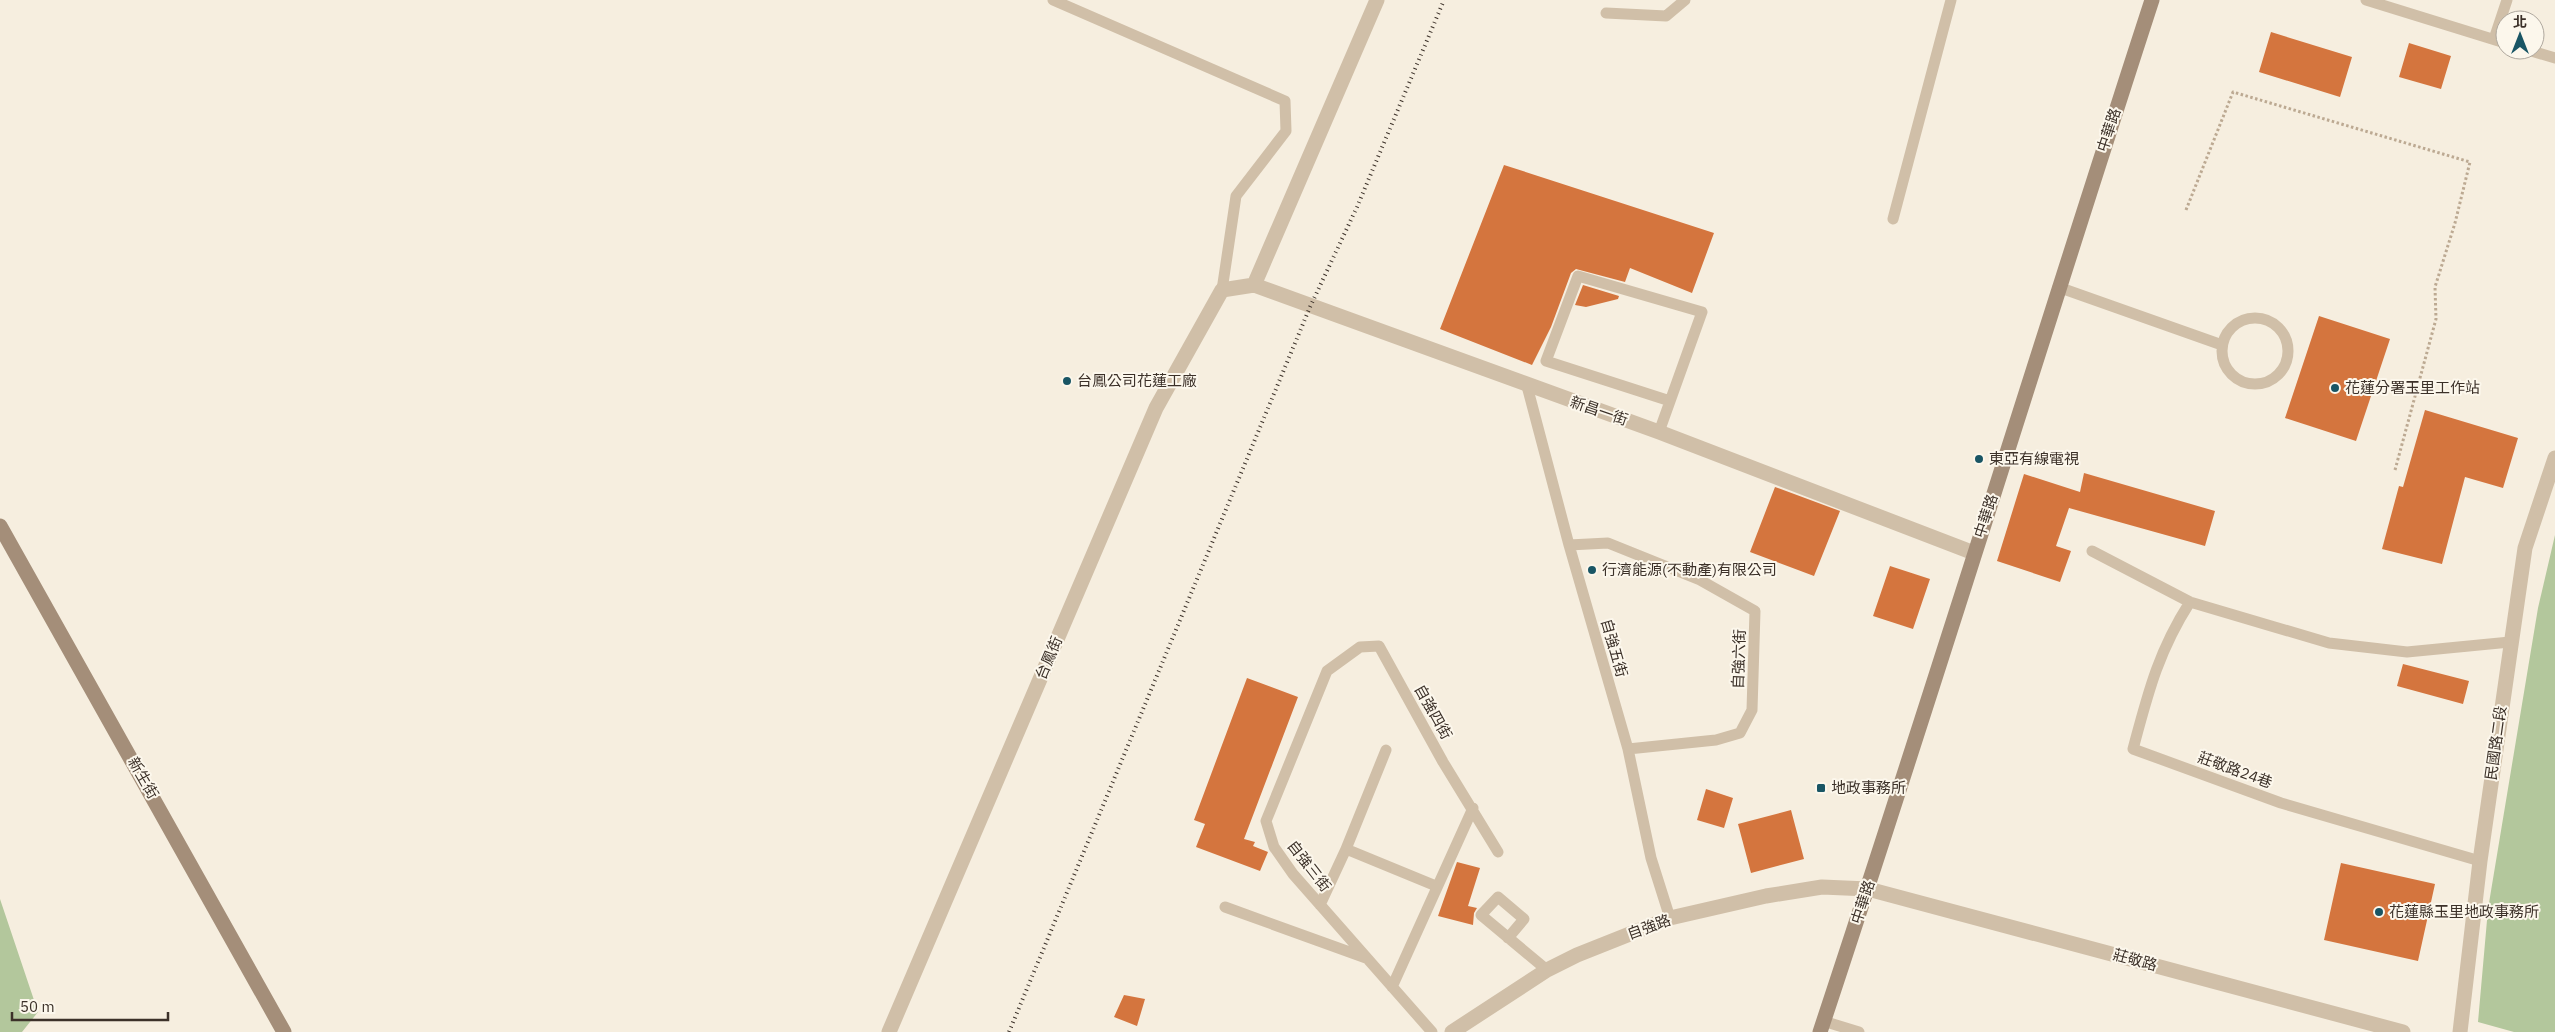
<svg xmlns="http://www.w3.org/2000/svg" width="2555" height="1032" font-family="'IBM Plex Sans','Noto Sans TC',sans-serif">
<rect width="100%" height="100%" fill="#f6eedf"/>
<!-- green -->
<path fill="#b3c79c" d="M2555,535v497h-41l-36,-10 10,-113 50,-301z
M0,899l38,113 -16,20h-22z"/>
<!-- building -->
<path fill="#d4753e" d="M2271,32l81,25 -12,40 -81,-25z
M2409,43l42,13 -10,33 -42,-12z
M1504,165l210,68 -22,60 -62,-25 -5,14 -49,-13 -5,4 -20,54 -19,38 -92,-36z
M1583,285l36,11 -1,3 -32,8 -11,-2z
M2319,316l71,23 -34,102 -71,-23z
M2425,410l93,28 -15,50 -38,-11 -23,87 -60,-15 17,-63 4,1z
M2084,473l131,38 -10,35 -136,-38 -13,38 15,5 -11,31 -63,-21 27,-87 56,18z
M1775,487l65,24 -26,65 -64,-24z
M1890,566l40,13 -17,50 -40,-13z
M2403,664l66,17 -6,23 -66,-18z
M1247,678l51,19 -54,142 11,3 -2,4 15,6 -8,19 -64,-24 9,-23 -11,-4z
M1706,789l27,9 -9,30 -27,-8z
M1791,810l13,49 -53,14 -13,-49z
M1457,862l23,6 -12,38 9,2 -3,5 -1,12 -35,-9z
M2341,863l94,21 -17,77 -94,-21z
M1124,995l21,4 -8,27 -23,-9z"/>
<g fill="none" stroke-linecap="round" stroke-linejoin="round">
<!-- path -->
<path stroke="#bca992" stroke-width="3" stroke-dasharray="2.5 2.5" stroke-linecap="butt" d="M2186,210l47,-118 237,70 -15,61 -20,64 1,32 -41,151"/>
<!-- lane -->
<path stroke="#d0bfa8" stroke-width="11" d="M1053,0l232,101 1,30 -50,65 -14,94
M2366,0l139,43
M1606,13l60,3 19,-16
M2494,39l13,-39
M2528,50l27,8
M1893,219l58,-219
M2058,287l164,58
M2222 351a33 33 0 1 1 66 0a33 33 0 1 1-66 0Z
M1527,386l42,159 59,204 23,109 19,60
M1659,432l43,-120 -124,-36 -32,85 124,40
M1569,545l39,-2 92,37 55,31 -3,99 -12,23 -24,7 -88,9
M2092,551l98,51 139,41 78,9 103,-10
M2190,602c-32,50 -42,91 -57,147l148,54 199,58
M1346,849l90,37
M1320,905l26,-56 40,-99
M1225,907l141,51
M1508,938l16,-19 -26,-22 -17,18 66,55
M1392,987l81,-179
M1823,1021l36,11
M1432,1032l-139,-158 -19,-27 -8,-26 61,-150 33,-24 19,-1 64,116 55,90"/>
<!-- street -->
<path stroke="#d0bfa8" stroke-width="15" d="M1254,285l123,-285
M889,1032l267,-624 66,-118 32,-5 405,147 315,121
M1452,1032l95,-62 30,-15 93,-37 96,-22 56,-9 46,2 535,143
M2460,1032l20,-171 45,-313 30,-90"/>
<!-- secondary -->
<path stroke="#a48e79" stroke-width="15" d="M0,526l284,506
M1820,1032c114,-343 220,-688 332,-1032"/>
<!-- rail -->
<path stroke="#3c3129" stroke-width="4" stroke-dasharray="1 4" stroke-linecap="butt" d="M1009,1032l301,-725 47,-100 87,-207"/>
</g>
<!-- markers -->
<g fill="#195564" stroke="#fcf7ec" stroke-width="2">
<circle cx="1067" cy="381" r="5"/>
<circle cx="2335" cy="388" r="5"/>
<circle cx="1979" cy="459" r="5"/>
<circle cx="1592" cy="570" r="5"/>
<rect x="1816" y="783" width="10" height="10" rx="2.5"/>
<circle cx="2379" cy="912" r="5"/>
</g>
<g text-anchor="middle" stroke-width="4" stroke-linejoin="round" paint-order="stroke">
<!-- street labels -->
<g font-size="15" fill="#3c3129" stroke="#fcf7ec">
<text transform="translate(2109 130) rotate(-72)" y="5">中華路</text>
<text transform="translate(1599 411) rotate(19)" y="5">新昌一街</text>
<text transform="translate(1986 516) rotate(-72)" y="5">中華路</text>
<text transform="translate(1614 648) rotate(74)" y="5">自強五街</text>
<text transform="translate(1049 658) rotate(-67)" y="5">台鳳街</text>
<text transform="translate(1739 659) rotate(-88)" y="5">自強六街</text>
<text transform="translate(1433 712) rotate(61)" y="5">自強四街</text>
<text transform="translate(2496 743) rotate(-82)" y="5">民國路二段</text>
<text transform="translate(2235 770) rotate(20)" y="5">莊敬路24巷</text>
<text transform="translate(143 778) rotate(60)" y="5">新生街</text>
<text transform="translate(1309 866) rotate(52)" y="5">自強三街</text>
<text transform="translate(1863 902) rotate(-72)" y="5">中華路</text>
<text transform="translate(1649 927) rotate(-20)" y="5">自強路</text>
<text transform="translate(2135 960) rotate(15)" y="5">莊敬路</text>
</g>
<!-- poi labels -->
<g font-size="15" fill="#3c3129" stroke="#fcf7ec" text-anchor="start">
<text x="1077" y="386">台鳳公司花蓮工廠</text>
<text x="2345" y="393">花蓮分署玉里工作站</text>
<text x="1989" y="464">東亞有線電視</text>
<text x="1602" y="575">行濟能源(不動產)有限公司</text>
<text x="1831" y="793">地政事務所</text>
<text x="2389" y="917">花蓮縣玉里地政事務所</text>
</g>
</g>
<!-- north arrow -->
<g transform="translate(2520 35)"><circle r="24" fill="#fcf7ec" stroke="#afa89e"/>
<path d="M0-4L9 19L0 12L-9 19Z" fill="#195564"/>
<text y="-8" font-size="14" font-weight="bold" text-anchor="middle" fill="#3c3129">北</text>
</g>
<!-- scale -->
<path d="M12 1012v8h156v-8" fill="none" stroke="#3c3129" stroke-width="2.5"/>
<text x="20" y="1012" font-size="15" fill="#3c3129" stroke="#fcf7ec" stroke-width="4" paint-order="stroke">50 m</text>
</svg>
